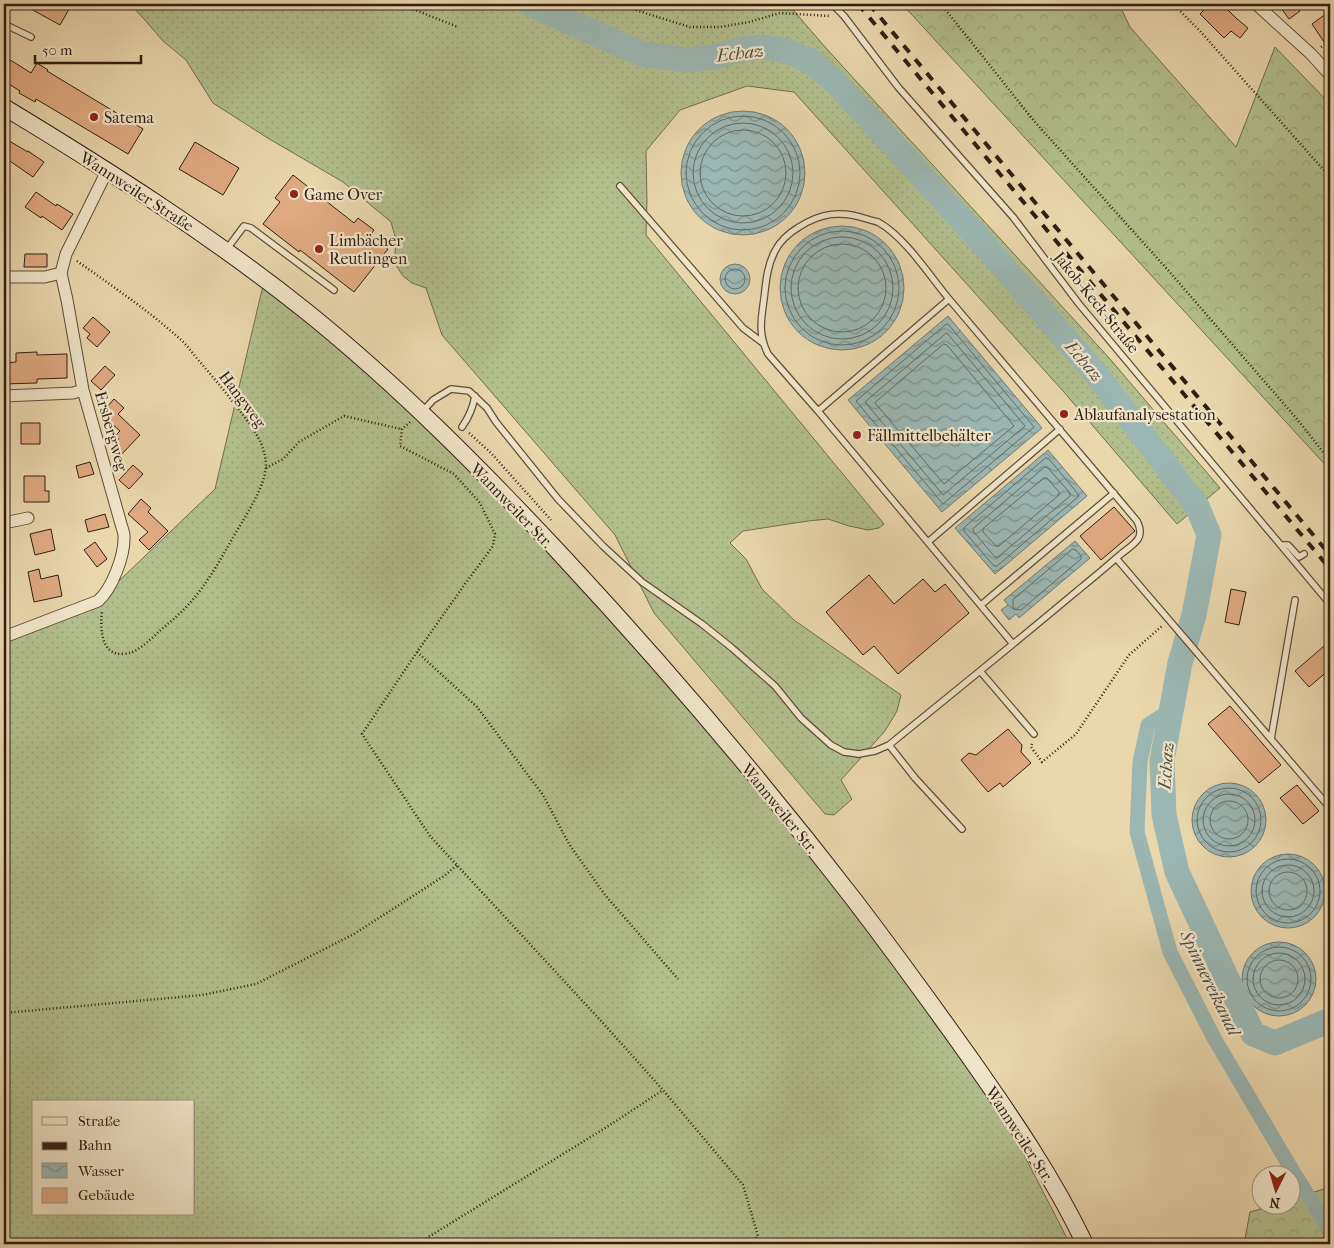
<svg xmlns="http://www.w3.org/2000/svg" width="1334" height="1248" font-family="'IM FELL French Canon',serif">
<defs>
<pattern id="grass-dots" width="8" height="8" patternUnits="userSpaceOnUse" patternTransform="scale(1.25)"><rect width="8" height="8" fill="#b2bf8d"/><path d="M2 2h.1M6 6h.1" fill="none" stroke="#99a479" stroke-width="1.8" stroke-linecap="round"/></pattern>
<pattern id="forest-crowns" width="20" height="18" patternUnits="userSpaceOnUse" patternTransform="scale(1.25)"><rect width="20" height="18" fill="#b2bf8d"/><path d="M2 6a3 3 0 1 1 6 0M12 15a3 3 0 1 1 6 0" fill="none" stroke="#99a479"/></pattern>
<pattern id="water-waves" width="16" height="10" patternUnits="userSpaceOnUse" patternTransform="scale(1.25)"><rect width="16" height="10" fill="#9bb7b3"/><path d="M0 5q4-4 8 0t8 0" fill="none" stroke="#7f9490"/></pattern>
</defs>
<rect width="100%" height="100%" fill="#ead7ac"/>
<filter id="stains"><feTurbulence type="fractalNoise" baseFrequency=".004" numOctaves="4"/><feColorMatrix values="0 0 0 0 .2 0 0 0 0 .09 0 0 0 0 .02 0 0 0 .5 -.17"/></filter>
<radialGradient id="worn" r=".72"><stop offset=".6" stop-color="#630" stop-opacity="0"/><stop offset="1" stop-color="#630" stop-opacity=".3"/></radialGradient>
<!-- grass -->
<path fill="url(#grass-dots)" stroke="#706e50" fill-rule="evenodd" d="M130,4h658l37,43 285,312 110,129 -43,36 -114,-133 -269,-299 -47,-6 -67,24 -34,41 1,50 -1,34 238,289 -5,4 -11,2 -19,-4 -21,-7 -20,2 -65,10 -13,12 16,16 16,30 32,31 107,75 -4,16 -12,20 -44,49 11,19 -18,16 -9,-1 -171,-201 -39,-78 -173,-200 -16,-47 -14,-5 -9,-7 -7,-11 -1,-12 1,-13 -5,-18 -48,-40 -77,-45 -53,-34 -27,-43 -23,-19 -19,-22z
M265,277l150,127 278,301 175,223 137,190 65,126h-1066v-607l94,-36 117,-112zM34,1102h160v112h-160z"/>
<!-- forest -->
<path fill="url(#forest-crowns)" stroke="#706e50" d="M902,4h217l11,23 106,120 39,-100 55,57v366z
M1330,1187v57h-86l6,-32 21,-6h21v-7z"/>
<!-- water -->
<path fill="url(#water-waves)" stroke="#707973" d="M681 173a62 62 0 1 1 124 0a62 62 0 1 1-124 0Z
M780 288a62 62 0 1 1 124 0a62 62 0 1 1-124 0Z
M720 279a15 15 0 1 1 30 0a15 15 0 1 1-30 0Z
M948,316l94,112 -100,84 -94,-112z
M1048,450l39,46 -92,78 -40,-46z
M1075,541l15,17 -71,60 -3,-4 -7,6 -8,-10 7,-5 -4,-5z
M1192 820a37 37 0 1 1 74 0a37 37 0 1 1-74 0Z
M1251 891a37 37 0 1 1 74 0a37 37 0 1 1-74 0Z
M1242 979a37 37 0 1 1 74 0a37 37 0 1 1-74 0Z"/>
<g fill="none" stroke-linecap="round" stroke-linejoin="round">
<!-- shore -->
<path stroke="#656a63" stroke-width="1" d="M686 173a57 57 0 1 1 114 0a57 57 0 1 1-114 0Z
M693 173a50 50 0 1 1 100 0a50 50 0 1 1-100 0Z
M700 173a43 43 0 1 1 86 0a43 43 0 1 1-86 0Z
M785 288a57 57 0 1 1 114 0a57 57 0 1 1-114 0Z
M791 288a51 51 0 1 1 102 0a51 51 0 1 1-102 0Z
M798 288a44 44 0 1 1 88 0a44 44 0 1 1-88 0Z
M725 279a10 10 0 1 1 20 0a10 10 0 1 1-20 0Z
M948,324l86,103 -91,77 -87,-103 89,-76z
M947,333l78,93 -82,69 -78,-93 80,-68z
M944,344l3,1 67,81 -70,58 -69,-81z
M1046,458l3,1 29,35 1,2 -82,70h-3l-30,-35v-3z
M1045,467l3,1 22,25v3l-72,61h-3l-22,-26v-2z
M1044,478h3l12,14v3l-60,51h-3l-13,-14v-3z
M1073,549l3,1 5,6v3l-60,51 -8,-1v-9z
M1197 820a32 32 0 1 1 64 0a32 32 0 1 1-64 0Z
M1203 820a26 26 0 1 1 52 0a26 26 0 1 1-52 0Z
M1210 820a19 19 0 1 1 38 0a19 19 0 1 1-38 0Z
M1256 891a32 32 0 1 1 64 0a32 32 0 1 1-64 0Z
M1262 891a26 26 0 1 1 52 0a26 26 0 1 1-52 0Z
M1269 891a19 19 0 1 1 38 0a19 19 0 1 1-38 0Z
M1247 979a32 32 0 1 1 64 0a32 32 0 1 1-64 0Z
M1253 979a26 26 0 1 1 52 0a26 26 0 1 1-52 0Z
M1260 979a19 19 0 1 1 38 0a19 19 0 1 1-38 0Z"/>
<!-- canal -->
<path stroke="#9bb7b3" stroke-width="15" d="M1171,710l-23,15 -8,37 -3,70 33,120 44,86 81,137 35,55"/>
<!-- river -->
<path stroke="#9bb7b3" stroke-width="25" d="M531,4l32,15 79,35 45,6 27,-3 28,-8 21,-2 24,4 25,11 22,19 65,70 82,90 115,133 101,132 12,29 -15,80 -14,48 -18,97 2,55 13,57 76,162 22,9 55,-23"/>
</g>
<!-- building -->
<path fill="#e0aa82" stroke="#2f1d13" d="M22,4h50l-12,21z
M1210,4h12l14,14 12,10 -8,10 -9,-7 -7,7 -24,-24z
M1278,4h16l6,7 -11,8z
M1330,11v40l-18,-27z
M4,56l27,17 6,-10 11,7 -1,1 96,58 -15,25 -92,-55 -1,3 -16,-9 1,-2 -16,-10z
M4,138l24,14v-1l16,11 -11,15 -29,-20z
M195,142l44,26 -16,27 -44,-26z
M293,175l61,48 4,-5 16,12 -4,6 18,13 -34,43 -54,-42 -1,2 -36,-28 17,-22 -5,-4z
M36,192l20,14 1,-2 16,10 -11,16 -20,-14 -1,2 -16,-11z
M25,254h22v13h-23z
M93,317l17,15 -13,15 -10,-9 3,-4 -7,-6z
M37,352v3l30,-1v24l-30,1v4l-33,1v-21l12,-1v-9z
M105,366l10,9 -14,15 -10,-9z
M114,399l10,9 -6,6 22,21 -21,22 -9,-9 9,-9 -4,-3 5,-5 -19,-17z
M21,423h19v21h-19z
M90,462l4,12 -15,4 -3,-12z
M133,465l10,9 -14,15 -10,-9z
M24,476h21v15h4v11h-25z
M141,499l10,9 -3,4 20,19 -19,19 -10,-10 9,-8 -20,-18z
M1114,507l21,24 -34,29 -21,-24z
M105,514l4,13 -21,5 -3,-12z
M51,529l4,21 -20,5 -5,-21z
M95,542l12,17 -10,8 -13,-17z
M39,569l2,10 17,-4 4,21 -28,6 -6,-30z
M869,575l25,29 29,-25 12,13 10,-8 24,29 -71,61 -24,-28 -11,9 -37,-43z
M1231,589l15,3 -7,33 -14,-3z
M1330,641v28l-21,18 -14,-16z
M1230,706l51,59 -22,18 -51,-59z
M1008,729l14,16 -1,7 10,11 -28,24 -3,-4 -12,9 -27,-32 8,-7 7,2z
M1297,785l22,26 -16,13 -23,-26z"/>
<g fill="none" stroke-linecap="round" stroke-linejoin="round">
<!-- service casing -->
<g stroke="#5e4c39" stroke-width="8">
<path id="service" d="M832,4l12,12 54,71 115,130 66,87 251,300
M4,24l27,13
M620,186l123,142 20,15
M226,250l18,-24 7,2 83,62
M818,411l131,-112
M422,412l11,-12 18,-11 18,2 18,17 9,14 62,77 45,47 39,36 60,42 30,24 43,38 26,32 30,27 13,7 15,2 16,-3 14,-6c63,-51 126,-102 188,-154 15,-12 29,-24 44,-37 5,-4 13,-9 17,-15 4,-6 2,-12 -1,-18 -62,-74 -125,-147 -188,-222 -20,-24 -44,-62 -71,-77 -4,-1 -8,-2 -11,-3 -26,-9 -46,-6 -68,8 -10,6 -19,14 -24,24 -8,15 -9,31 -11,48 -3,21 -6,35 4,55l50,57 195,233
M462,427c7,-10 11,-19 13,-31
M928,542l132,-113
M1282,545h6l11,12 5,-3
M1116,558l214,250
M981,605l133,-112
M980,671l54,63
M1271,739l24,-139
M889,745l26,33 47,51"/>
</g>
<!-- minor casing -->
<g stroke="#5e4c39" stroke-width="13">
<path id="minor" d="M1256,4l55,50 19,21
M4,277h41l16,-4
M4,396l69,-3 10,-3
M4,523l24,-5
M4,637l94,-36c14,-12 27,-46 26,-65 0,-4 -2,-8 -3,-12l-38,-134 -16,-90 -6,-27 5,-19 41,-83"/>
</g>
<!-- secondary casing -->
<g stroke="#2f1d13" stroke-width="18">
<path id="secondary" d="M4,107c104,63 208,129 303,205 93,75 178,161 259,248 101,109 198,223 289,341 38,50 76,102 113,154 43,61 85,122 117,189"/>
</g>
<!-- path -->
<path stroke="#2f1d13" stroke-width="2.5" stroke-dasharray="1 2.5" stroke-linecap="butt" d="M400,4l58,23
M616,4l74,23h30l29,-5 31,-9 50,3
M941,4l93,117 133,148 130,150 33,42
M1173,4l26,26 131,147
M1321,47l9,-6
M77,261c35,25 71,49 103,78 7,6 13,15 20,23 12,14 24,28 36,44 14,18 29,35 30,59 0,22 -24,56 -35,76 -20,35 -34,60 -67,86 -8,7 -16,16 -26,22 -4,3 -8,4 -14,5 -23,2 -24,-25 -22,-43
M410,422l-8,7 -2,17 54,28 26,29 15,31 -2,12 -28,38 -48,68 -55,82 68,102 172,186 61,68 80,95 15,51 -7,8
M469,433l22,20 60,67
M266,468l17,-9 16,-17 45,-26 57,13
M417,652l60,55 66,88 26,49 36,51 73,84
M1032,744l-1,3 11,15 34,-28 53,-79 33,-29
M4,1013l198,-18 54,-11 98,-50 90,-58 13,-11
M417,1244l193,-119 53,-35"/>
<!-- service -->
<use href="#service" stroke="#f1e5c9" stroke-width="5.5"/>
<!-- minor -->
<use href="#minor" stroke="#f1e5c9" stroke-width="11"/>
<!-- secondary -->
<use href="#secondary" stroke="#f1e5c9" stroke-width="16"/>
<!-- rail -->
<path stroke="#2f1d13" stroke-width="4" stroke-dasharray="9 9" stroke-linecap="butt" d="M858,4l472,565
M869,4l461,551"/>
</g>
<!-- markers -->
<g fill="#8f2418" stroke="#f1e5c9" stroke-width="2">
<circle cx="94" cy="117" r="5"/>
<circle cx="294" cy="194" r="5"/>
<circle cx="319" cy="249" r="5"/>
<circle cx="1064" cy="414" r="5"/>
<circle cx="857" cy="435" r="5"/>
</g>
<g text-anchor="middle" stroke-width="4.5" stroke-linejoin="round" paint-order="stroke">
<!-- poi labels -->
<g font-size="16" fill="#2f1d13" stroke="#f1e5c9" text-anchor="start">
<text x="104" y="123">Satema</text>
<text x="304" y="200">Game Over</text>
<text x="329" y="246">Limbächer<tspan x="329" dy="18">Reutlingen</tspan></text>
<text x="1074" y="420">Ablaufanalysestation</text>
<text x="867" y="441">Fällmittelbehälter</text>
</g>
<!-- street labels -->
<g font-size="16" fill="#2f1d13" stroke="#f1e5c9">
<text transform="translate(137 191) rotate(33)" y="6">Wannweiler Straße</text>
<text transform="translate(1097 302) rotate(51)" y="6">Jakob-Keck-Straße</text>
<text transform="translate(243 399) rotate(53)" y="6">Hangweg</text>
<text transform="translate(112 431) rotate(74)" y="6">Ersbergweg</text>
<text transform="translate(512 505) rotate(46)" y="6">Wannweiler Str.</text>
<text transform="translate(780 808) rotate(51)" y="6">Wannweiler Str.</text>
<text transform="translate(1020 1134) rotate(57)" y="6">Wannweiler Str.</text>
</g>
<!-- water labels -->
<g font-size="18" font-style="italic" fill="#4f4b43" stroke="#f1e5c9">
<text transform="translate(740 53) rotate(-7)" y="6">Echaz</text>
<text transform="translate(1084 361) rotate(49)" y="6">Echaz</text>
<text transform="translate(1166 766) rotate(-86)" y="6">Echaz</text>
<text transform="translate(1210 983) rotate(64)" y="6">Spinnereikanal</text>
</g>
</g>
<!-- margin -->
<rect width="1334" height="1248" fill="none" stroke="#ead7ac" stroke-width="20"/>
<rect x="5" y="5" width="1324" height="1238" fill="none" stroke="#2f1d13" stroke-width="2.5"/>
<rect x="10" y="10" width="1314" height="1228" fill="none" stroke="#2f1d13"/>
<!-- legend -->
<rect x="32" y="1100" width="162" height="115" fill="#f1e5c9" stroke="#a39580"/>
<rect x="42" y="1117" width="25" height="8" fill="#f1e5c9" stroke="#a39580"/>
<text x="78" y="1126" font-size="15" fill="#2f1d13">Straße</text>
<rect x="42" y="1142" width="25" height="8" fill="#2f1d13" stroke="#a39580"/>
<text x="78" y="1150" font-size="15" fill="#2f1d13">Bahn</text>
<rect x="42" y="1163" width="25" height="15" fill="url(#water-waves)" stroke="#a39580"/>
<text x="78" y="1176" font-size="15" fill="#2f1d13">Wasser</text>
<rect x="42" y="1188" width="25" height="15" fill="#e0aa82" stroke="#a39580"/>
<text x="78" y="1200" font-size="15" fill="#2f1d13">Gebäude</text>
<!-- north arrow -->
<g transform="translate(1276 1190) rotate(185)"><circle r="24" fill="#f1e5c9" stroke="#a39580"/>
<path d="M0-4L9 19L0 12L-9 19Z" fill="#8f2418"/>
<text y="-8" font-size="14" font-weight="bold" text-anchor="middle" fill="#2f1d13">N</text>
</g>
<!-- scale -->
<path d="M35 55v8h106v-8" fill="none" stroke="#2f1d13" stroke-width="2.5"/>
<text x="42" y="55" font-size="15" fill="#2f1d13" stroke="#f1e5c9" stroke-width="4" paint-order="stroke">50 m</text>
<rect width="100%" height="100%" filter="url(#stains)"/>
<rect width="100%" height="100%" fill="url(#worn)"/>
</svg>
